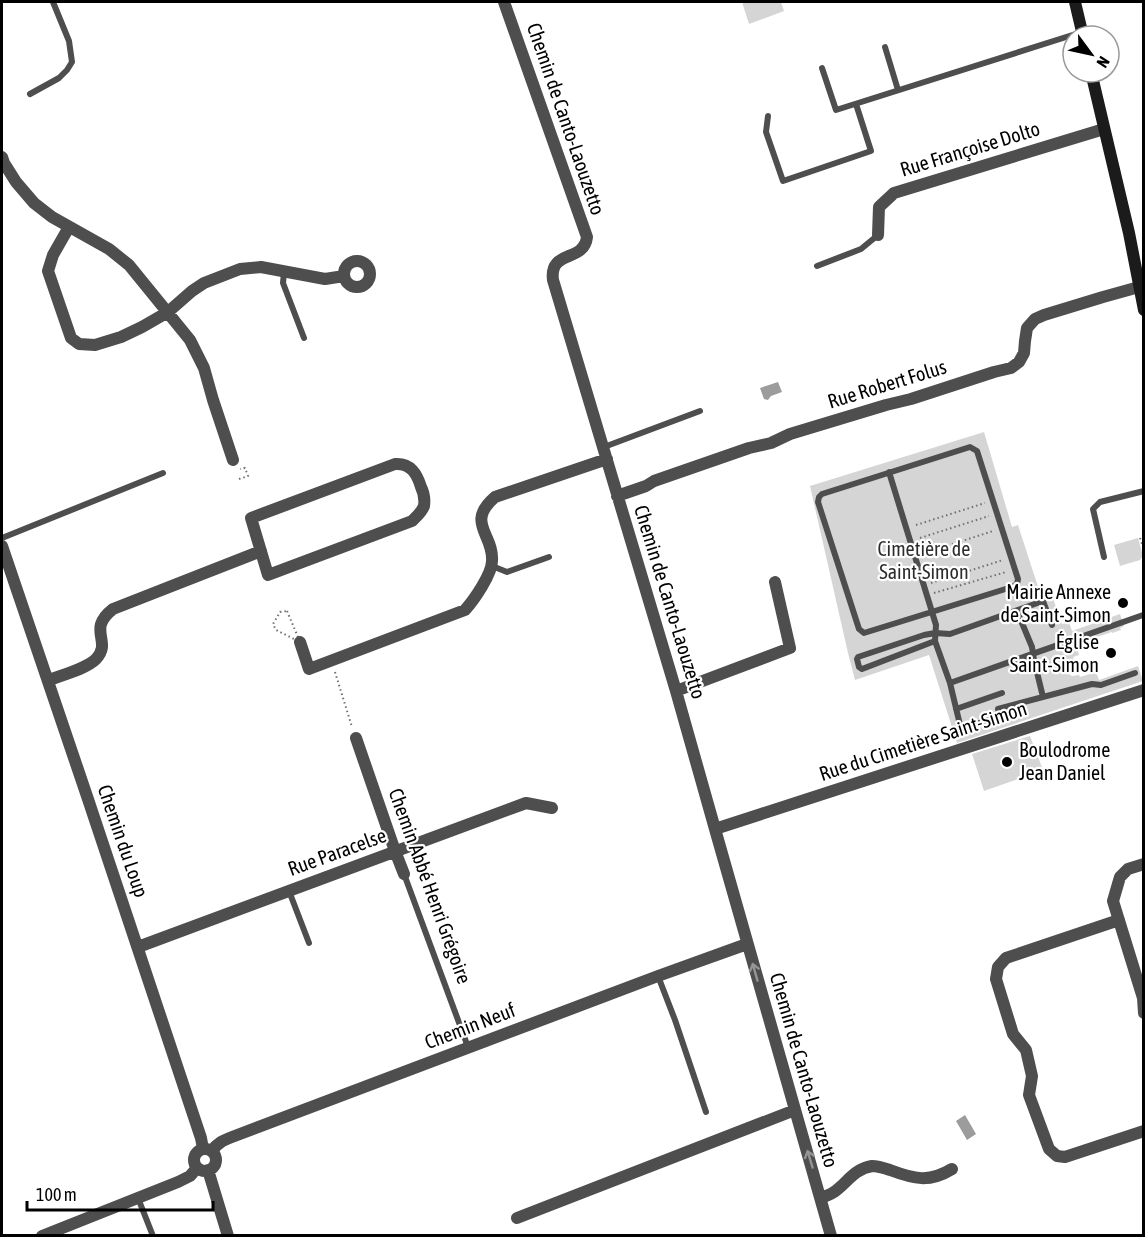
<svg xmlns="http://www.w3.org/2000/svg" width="1145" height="1237" font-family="'Asap Condensed',sans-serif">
<rect width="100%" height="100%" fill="#fff"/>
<!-- green -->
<path fill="#d5d5d5" d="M742,2h39l3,9 -35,13z
M984,432l28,95 6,-2 22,68 10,-3 12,34 7,-2 3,9 48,-17 4,12 -4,2 1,2 -9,3v-1l-36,12 3,11 -6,2 1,3c-7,2 -10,5 -8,12l6,4 7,-1 1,2 16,-5 3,8 39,-14 5,15 -186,62 -28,-88 -74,25 -7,-27 -38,-167z
M1138,538l5,18 -3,4 -20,6 -6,-21z
M1030,736l13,34 -59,21 -12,-37z"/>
<!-- water -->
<path fill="#9c9c9c" d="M778,382l4,10 -11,4 -3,4 -4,-1 -4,-11z
M965,1115l11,19 -9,6 -11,-19z"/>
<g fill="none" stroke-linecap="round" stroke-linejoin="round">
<!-- path -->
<path stroke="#707070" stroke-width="2" stroke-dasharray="1.5 3" stroke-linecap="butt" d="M239,479l9,-3 -3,-8 -5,1
M916,525l69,-22
M920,538l69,-22
M1140,538l4,12
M922,554l71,-23
M931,583l72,-23
M934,593l72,-21
M287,611l13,31 -24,-12 -3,-6 7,-12z
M335,672l17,55"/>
<!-- lane -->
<path stroke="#4e4e4e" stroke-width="6" d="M885,47l13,43
M822,68l14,42 246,-78
M30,94l29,-16 8,-8 5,-8 -3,-21 -16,-39
M768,116l-2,16 17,49 88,-30 -15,-47
M817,266l44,-17 17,-14
M284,272l-1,11 21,55
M604,447l96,-36
M970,447l7,4 41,128 -1,5 -5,3 -148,46 -5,-4 -41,-127 1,-5 3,-3z
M889,472l47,153 -1,16 15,42 193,-68
M2,538l161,-65
M1104,557l-11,-48 7,-7 44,-11
M492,566l15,6 42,-15
M1017,611l15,36 2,13 9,37
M935,641l-73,28 -3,-2 -2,-8 1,-2 66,-22 11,-2 15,1 93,-33 9,24
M950,683l11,46 39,-13 -2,-7 94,-25 9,1 34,-12
M956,709l46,-16
M404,874l64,173
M289,891l20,52
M658,976l17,44 31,92
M138,1198l15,38"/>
<!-- street -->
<path stroke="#4e4e4e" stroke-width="12" d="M504,2l83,235c-3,26 -38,12 -34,43l123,411 39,138 116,407
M2,157l2,6 12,19 18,21 18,14 57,32 20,16 61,75 14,28 9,32 20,60
M69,227l-16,28 -5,16 23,67 8,6 16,1 26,-8 21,-10 26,-15 24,-21 12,-8 36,-14 21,-2 64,12 19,-3
M878,235l1,-28 15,-14 210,-64
M344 274a13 13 0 1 1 26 0a13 13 0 1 1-26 0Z
M395,464c16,-1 22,10 26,23 3,6 4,12 3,19 -2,6 -7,10 -12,15l-144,54 -17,-57z
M617,496l29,-10 8,-5 95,-33 22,-5 19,-9 96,-29 25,-6 83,-27 17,-4 8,-6 5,-9 1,-12 2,-13 8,-9 9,-4 59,-18 36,-10
M2,546c68,197 133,394 199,592l2,11
M300,642l9,27 156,-59c9,-10 27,-36 27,-49 2,-27 -27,-38 3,-64l112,-38
M49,680c13,-5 37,-11 47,-21 17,-18 -10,-29 17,-50l148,-58
M676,691l114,-43 -15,-66
M356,738l39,113 9,23
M715,829l429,-139
M1144,864l-16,5 -8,8 -7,24 30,97 1,15
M1119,920l-113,38 -8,9 -2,12 17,55 13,16 6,26 -3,19 20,54 8,7 8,1 79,-26
M138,947l388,-144 26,5
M194 1160a11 11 0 1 1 22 0a11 11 0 1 1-22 0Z
M212,1151c5,-8 12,-11 20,-14l426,-161 89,-32
M208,1170l20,66
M821,1198c4,-2 9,-3 13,-6 13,-9 20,-23 38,-26 6,0 12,2 18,4 24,9 39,13 62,-1
M517,1218l278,-108
M42,1236l136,-54 12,-6 7,-8"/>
<!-- secondary -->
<path stroke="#1b1b1b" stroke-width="12" d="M1075,2l8,34
M1091,72l38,161 15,77"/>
</g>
<!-- one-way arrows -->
<defs><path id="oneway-shaft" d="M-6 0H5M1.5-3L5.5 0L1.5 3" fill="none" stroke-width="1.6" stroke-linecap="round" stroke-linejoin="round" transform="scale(1.5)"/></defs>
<g stroke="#959595">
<use href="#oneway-shaft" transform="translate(755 972) rotate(-106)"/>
<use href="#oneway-shaft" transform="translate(810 1159) rotate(-107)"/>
</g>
<!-- markers -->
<g fill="#000" stroke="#fff" stroke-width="2">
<circle cx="1123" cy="603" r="6"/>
<circle cx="1111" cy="653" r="6"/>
<circle cx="1007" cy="762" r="6"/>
</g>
<g text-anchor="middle" stroke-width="4.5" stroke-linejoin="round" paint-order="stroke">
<!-- street labels -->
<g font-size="20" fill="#000" stroke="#fff">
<text transform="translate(566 119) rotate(71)" y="7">Chemin de Canto-Laouzetto</text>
<text transform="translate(970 149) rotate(-17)" y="7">Rue Françoise Dolto</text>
<text transform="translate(887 384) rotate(-17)" y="7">Rue Robert Folus</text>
<text transform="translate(670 602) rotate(73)" y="7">Chemin de Canto-Laouzetto</text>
<text transform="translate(923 741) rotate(-18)" y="7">Rue du Cimetière Saint-Simon</text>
<text transform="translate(123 841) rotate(71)" y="7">Chemin du Loup</text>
<text transform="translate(337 852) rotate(-20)" y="7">Rue Paracelse</text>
<text transform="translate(430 886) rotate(70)" y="7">Chemin Abbé Henri Grégoire</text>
<text transform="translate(470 1026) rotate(-21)" y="7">Chemin Neuf</text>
<text transform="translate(804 1070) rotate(74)" y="7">Chemin de Canto-Laouzetto</text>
</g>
<!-- park labels -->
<g font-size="20" fill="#2c2c2c" stroke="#fff">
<text x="924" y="556">Cimetière de<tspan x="924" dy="23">Saint-Simon</tspan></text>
</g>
<!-- poi labels -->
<g font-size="20" fill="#000" stroke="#fff" text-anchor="end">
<text x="1111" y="599">Mairie Annexe<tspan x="1111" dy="23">de Saint-Simon</tspan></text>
<text x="1099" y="649">Église<tspan x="1099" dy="23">Saint-Simon</tspan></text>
<text x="1019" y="757" text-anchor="start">Boulodrome<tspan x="1019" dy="23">Jean Daniel</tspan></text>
</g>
</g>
<!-- border -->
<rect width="1145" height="1237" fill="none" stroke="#000000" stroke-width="6"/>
<!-- north arrow -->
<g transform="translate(1091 54) rotate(123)"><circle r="28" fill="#ffffff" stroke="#999999" stroke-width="1.5"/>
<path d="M0-4.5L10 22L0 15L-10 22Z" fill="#000000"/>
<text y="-9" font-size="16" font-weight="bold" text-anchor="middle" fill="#000000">N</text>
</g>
<!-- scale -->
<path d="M27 1201v9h186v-9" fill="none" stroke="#000000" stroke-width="3"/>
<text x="36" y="1201" font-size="18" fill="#000000" stroke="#ffffff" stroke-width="4.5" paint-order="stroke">100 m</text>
</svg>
